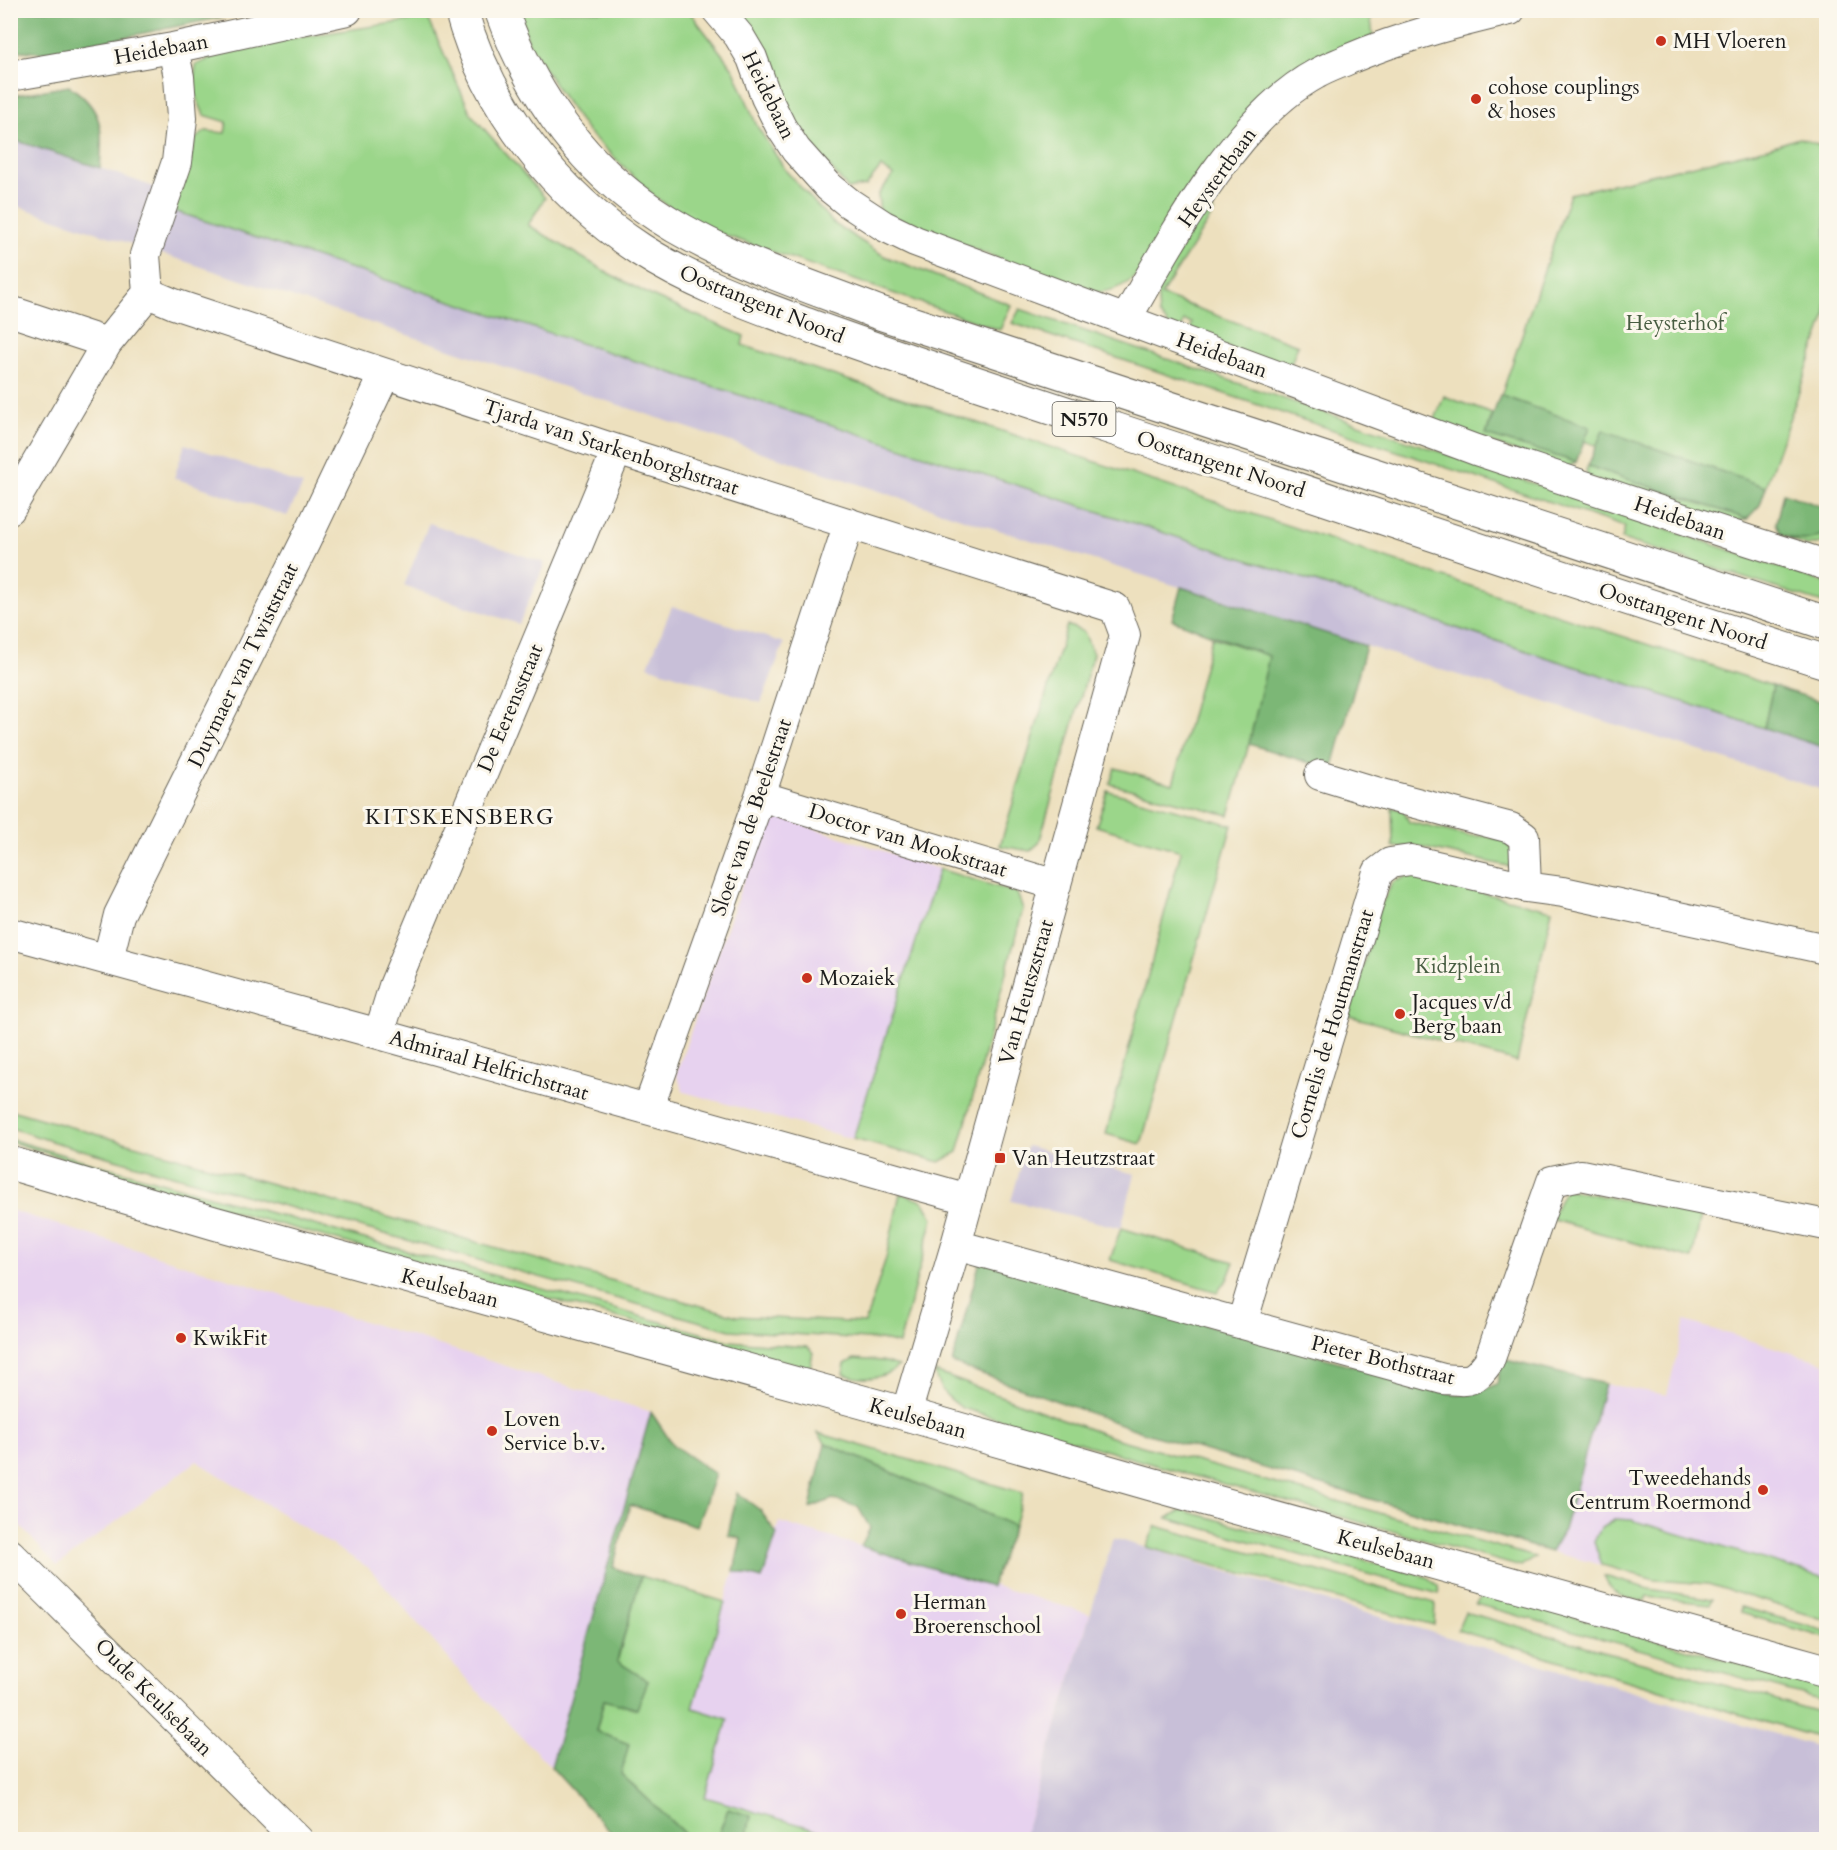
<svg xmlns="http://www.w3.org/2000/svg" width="1837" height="1850" font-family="Cardo,serif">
<rect width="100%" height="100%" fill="#fbf7ec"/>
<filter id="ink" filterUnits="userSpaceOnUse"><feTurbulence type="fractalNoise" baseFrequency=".0167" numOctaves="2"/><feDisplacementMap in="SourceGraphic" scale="12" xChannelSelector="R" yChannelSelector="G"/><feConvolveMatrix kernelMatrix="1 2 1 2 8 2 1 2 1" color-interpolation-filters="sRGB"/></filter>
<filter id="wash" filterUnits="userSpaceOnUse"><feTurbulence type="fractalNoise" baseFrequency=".008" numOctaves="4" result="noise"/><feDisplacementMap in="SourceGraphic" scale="24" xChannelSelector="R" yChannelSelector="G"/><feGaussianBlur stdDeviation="1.35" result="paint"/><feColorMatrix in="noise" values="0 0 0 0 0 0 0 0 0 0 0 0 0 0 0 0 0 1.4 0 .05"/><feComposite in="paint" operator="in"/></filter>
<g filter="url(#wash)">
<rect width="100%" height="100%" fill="#ede0be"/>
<!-- built -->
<path fill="#e7d2ef" d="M767,813l172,56 -86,270 -169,-47 -8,-18z
M11,1210l640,202 -100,355 -81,-84 -101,-115 -172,-107 -140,105 -46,-50z
M1685,1321l141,42v215l-194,-58 -38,22 8,23 -51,-13 13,-22 41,-146 62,11z
M779,1522l311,92 -67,225h-174l-144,-42 23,-78 -35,-10 41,-138 28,8z"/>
<!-- industrial -->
<path fill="#c8bfd8" d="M11,139l89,29 91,32 1635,533v58l-862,-272 -953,-315z
M185,444l118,41 -16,31 -113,-38z
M429,523l116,40 -26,61 -115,-38z
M672,606l112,37 -23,60 -113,-37z
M1027,1146l108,28 -14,54 -110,-27z
M1113,1538l713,211v90h-803z"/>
<!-- green -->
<path fill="#9bd68a" stroke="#5c7953" stroke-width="1.5" d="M1370,10l3,26 -50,26 -187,215c-20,14 -32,17 -55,14l-201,-79 -2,-17 15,-20 -12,-8 -15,19 -18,3 -57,-69 -59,-109z
M519,11h170l45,59 23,56 29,45 47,52 51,33 127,49 -11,25 -302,-104 -43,-29 -68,-66 -29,-41 -29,-46z
M428,18l43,96 74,84 -17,27 80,48 46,24 90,39 -2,9 1031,341 -9,42 -1590,-517 22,-73 10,-7 19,2 2,-11 -23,-7 -11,-25 3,-25 29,-14 35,-8z
M1799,138l27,9v168l-61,173 -6,13 -263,-90 74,-217 197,-46z
M1205,206l9,6 -53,83 137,50 -9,25 -100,-36 3,-11 -8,-2 -3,10 -12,-5 -10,-12 -2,-24z
M1020,309l806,274v21l-204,-65 3,-12 -613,-204z
M1444,396l48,18 -6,21 90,27 -11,7 -131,-47z
M1588,466l159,53 -11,4 -148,-45 -2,-8z
M1826,533v9l-19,4 -19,-7 16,1z
M1067,625l17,7 9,22 -54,189 -9,8 -30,-5z
M1212,637l58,19 -21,88 -20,71 -119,-31 5,-16 58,16z
M1108,791l124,34 -91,319 -35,-10 75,-283 -85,-25z
M1392,807l12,4 5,11 59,14h17l18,4 12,13 -2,14 -94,-20h-26z
M939,869l78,24 6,16 -65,243 -18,10 -87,-23z
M1411,875l141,35 -35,152 -168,-46 31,-109 13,-25z
M11,1110l726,206 128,7 21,-65 14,-65 23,8 10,17 -34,126 -17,-4 -152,-10 -676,-188 -43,-14z
M10,1139l47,14 672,188 79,6 5,5 -3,16 -217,-57 -365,-101 -217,-68z
M1565,1189l136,26 -9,44 -142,-40z
M1121,1228l113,34 -7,18 -10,12 -107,-32z
M854,1359l28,2 17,5c-18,14 -35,15 -56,8l2,-10z
M935,1372l179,66 421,119 -14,10 -373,-104 -186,-55c-14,-10 -24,-18 -27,-36z
M818,1433l205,60 -9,33 -189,-83z
M1182,1510l245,67 11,9 1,8 -272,-76z
M1615,1519l17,1 194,58v42l-118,-36 -53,-4 -53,-15 -8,-23 7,-14z
M1156,1526l279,77 -1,22 -288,-78z
M641,1576l84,26 -32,106 35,11 -23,78 144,42h-103l5,-23 -23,-7 -11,30h-27l-69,-65 -25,-43 8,-31 44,-19 -31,-19z
M1604,1576l45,13 64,10 -3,5 -62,-7 -3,5c-21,-5 -33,-4 -41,-26z
M1492,1594l334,94v13l-350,-97 6,-7z
M1741,1607l85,24v7l-85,-25z
M1465,1612l361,102v26l-369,-110z"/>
<!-- forest -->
<path fill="#7cb776" stroke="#4c6a49" stroke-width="1.5" d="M10,11l1,-1 242,1 -208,42 -34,-3z
M69,86c35,23 34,44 31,82l-89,-29v-43z
M1500,395l90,32 -14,35 -90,-27z
M1603,430l163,57 -6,18 -13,14 -159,-53z
M1783,493l43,15v25c-18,9 -26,9 -45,2l-5,-12z
M1181,587l185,59 -34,124 -83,-26 20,-88 -97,-36z
M1773,686l53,17v45l-62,-20z
M980,1261l477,134 18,-2 22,-9 5,-25 103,25 -41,146 -13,22 -406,-119 -193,-70z
M651,1412l22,33 42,29 -18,52 -67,-21 -17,62 19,8 9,1 -24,85 31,20 -11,28 -33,-9 -8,31 33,13 -8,30 69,65h-73l-66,-72z
M825,1443l189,83 -23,61 -130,-41 9,-18 -12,-21 -25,-8 -23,9z
M737,1493l23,17 17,24 -15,45 -28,-8 7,-32 -13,-4z
M728,1809l23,7 -5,23h-29z"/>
</g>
<g filter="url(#ink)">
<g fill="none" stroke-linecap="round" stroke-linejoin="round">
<!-- minor casing -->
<g stroke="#656155" stroke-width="32">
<path id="minor" d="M717,10l22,26 13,22 14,39 15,30 15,23 33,37 20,16 35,23 31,15 152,57 409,152 274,91 76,24
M10,76l163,-28 174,-38
M148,293l26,11 443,146 498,158 10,27 -169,610 -50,169
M10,311l97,32
M1126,319c44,-77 110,-202 190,-245 10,-6 22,-10 33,-15 52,-22 106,-36 161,-49
M10,509l97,-166 41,-50 -3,-38 32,-93 5,-44 -3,-41 -6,-29
M1320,775l66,20 125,33 13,9 2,50
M760,796l296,89
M10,933l369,101 589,165
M108,959l11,-44 186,-373 80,-168
M379,1034l15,-48 223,-536
M648,1109l112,-313 89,-273
M956,1245l487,134c27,2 30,4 46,-18l63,-180 29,-6 245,50
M1242,1323l136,-451 12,-9 21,-3 115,27 37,5 263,57
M10,1554l288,286"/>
</g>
<!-- tertiary casing -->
<g stroke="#656155" stroke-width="35">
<path id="tertiary" d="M10,1163l204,60 692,191 245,70 675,187"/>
</g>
<!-- primary casing -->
<g stroke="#656155" stroke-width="35">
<path id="primary" d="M461,10c27,99 96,185 180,240 53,34 113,55 172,77 88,32 178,61 268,91 248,81 496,166 745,244
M501,10c27,76 74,147 140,194 70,51 156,77 236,108l949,311"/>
</g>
<!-- minor -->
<use href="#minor" stroke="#fff" stroke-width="30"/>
<!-- tertiary -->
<use href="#tertiary" stroke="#fff" stroke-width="33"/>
<!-- primary -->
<use href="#primary" stroke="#fff" stroke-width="33"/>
</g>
</g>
<!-- markers -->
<g fill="#c8321e" stroke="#fbf7ec" stroke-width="2">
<circle cx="1661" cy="41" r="6"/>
<circle cx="1476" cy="99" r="6"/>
<circle cx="807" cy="978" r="6"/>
<circle cx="1400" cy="1014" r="6"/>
<rect x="994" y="1152" width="12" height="12" rx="3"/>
<circle cx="181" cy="1338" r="6"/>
<circle cx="492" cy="1431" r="6"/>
<circle cx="1763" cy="1490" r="6"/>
<circle cx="901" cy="1614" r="6"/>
</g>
<g text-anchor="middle" stroke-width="6" stroke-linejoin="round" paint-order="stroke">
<!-- shield labels -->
<rect fill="#fbf7ec" stroke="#5f5e5a" stroke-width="1.5" x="1052.5" y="402" width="63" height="34" rx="4.5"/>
<g font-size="20" font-weight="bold" fill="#1c1c1c">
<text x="1084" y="426">N570</text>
</g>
<!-- poi labels -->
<g font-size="21" fill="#1c1c1c" stroke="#fbf7ec" text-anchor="start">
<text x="1673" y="48">MH Vloeren</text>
<text x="1488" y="94">cohose couplings<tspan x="1488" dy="24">&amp; hoses</tspan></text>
<text x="819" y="985">Mozaiek</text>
<text x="1412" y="1009">Jacques v/d<tspan x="1412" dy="24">Berg baan</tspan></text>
<text x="1012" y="1165">Van Heutzstraat</text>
<text x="193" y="1345">KwikFit</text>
<text x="504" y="1426">Loven<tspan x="504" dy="24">Service b.v.</tspan></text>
<text x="1751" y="1485" text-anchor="end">Tweedehands<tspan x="1751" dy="24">Centrum Roermond</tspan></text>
<text x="913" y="1609">Herman<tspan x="913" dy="24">Broerenschool</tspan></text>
</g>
<!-- street labels -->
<g font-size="21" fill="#1c1c1c" stroke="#fbf7ec">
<text transform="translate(161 49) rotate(-10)" y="7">Heidebaan</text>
<text transform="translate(769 95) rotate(64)" y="7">Heidebaan</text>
<text transform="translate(1217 177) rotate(-54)" y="7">Heystertbaan</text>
<text transform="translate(762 304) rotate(22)" y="7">Oosttangent Noord</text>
<text transform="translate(1222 355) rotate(20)" y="7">Heidebaan</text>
<text transform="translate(611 447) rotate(18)" y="7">Tjarda van Starkenborghstraat</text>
<text transform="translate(1221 464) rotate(18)" y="7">Oosttangent Noord</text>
<text transform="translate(1680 518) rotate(19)" y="7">Heidebaan</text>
<text transform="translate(1683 616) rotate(18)" y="7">Oosttangent Noord</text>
<text transform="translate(243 665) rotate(-64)" y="7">Duymaer van Twiststraat</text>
<text transform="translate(510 708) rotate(-67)" y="7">De Eerensstraat</text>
<text transform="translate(751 817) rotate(-71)" y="7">Sloet van de Beelestraat</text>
<text transform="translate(908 840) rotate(17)" y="7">Doctor van Mookstraat</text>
<text transform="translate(1026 992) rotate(-74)" y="7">Van Heutszstraat</text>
<text transform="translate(1332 1024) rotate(-73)" y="7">Cornelis de Houtmanstraat</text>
<text transform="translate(489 1065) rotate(16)" y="7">Admiraal Helfrichstraat</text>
<text transform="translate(450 1288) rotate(15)" y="7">Keulsebaan</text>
<text transform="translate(1383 1360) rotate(14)" y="7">Pieter Bothstraat</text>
<text transform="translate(918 1418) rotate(16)" y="7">Keulsebaan</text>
<text transform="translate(1386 1549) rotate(15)" y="7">Keulsebaan</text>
<text transform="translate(154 1697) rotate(45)" y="7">Oude Keulsebaan</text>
</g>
<!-- park labels -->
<g font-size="21" fill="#485d42" stroke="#fbf7ec">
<text x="1675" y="330">Heysterhof</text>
<text x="1458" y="973">Kidzplein</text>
</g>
<!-- neighbourhood labels -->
<g font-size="22" letter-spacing="1.5" fill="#1c1c1c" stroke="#fbf7ec">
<text x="460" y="824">KITSKENSBERG</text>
</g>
</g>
<!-- margin -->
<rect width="1837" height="1850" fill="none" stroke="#fbf7ec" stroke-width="36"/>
</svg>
